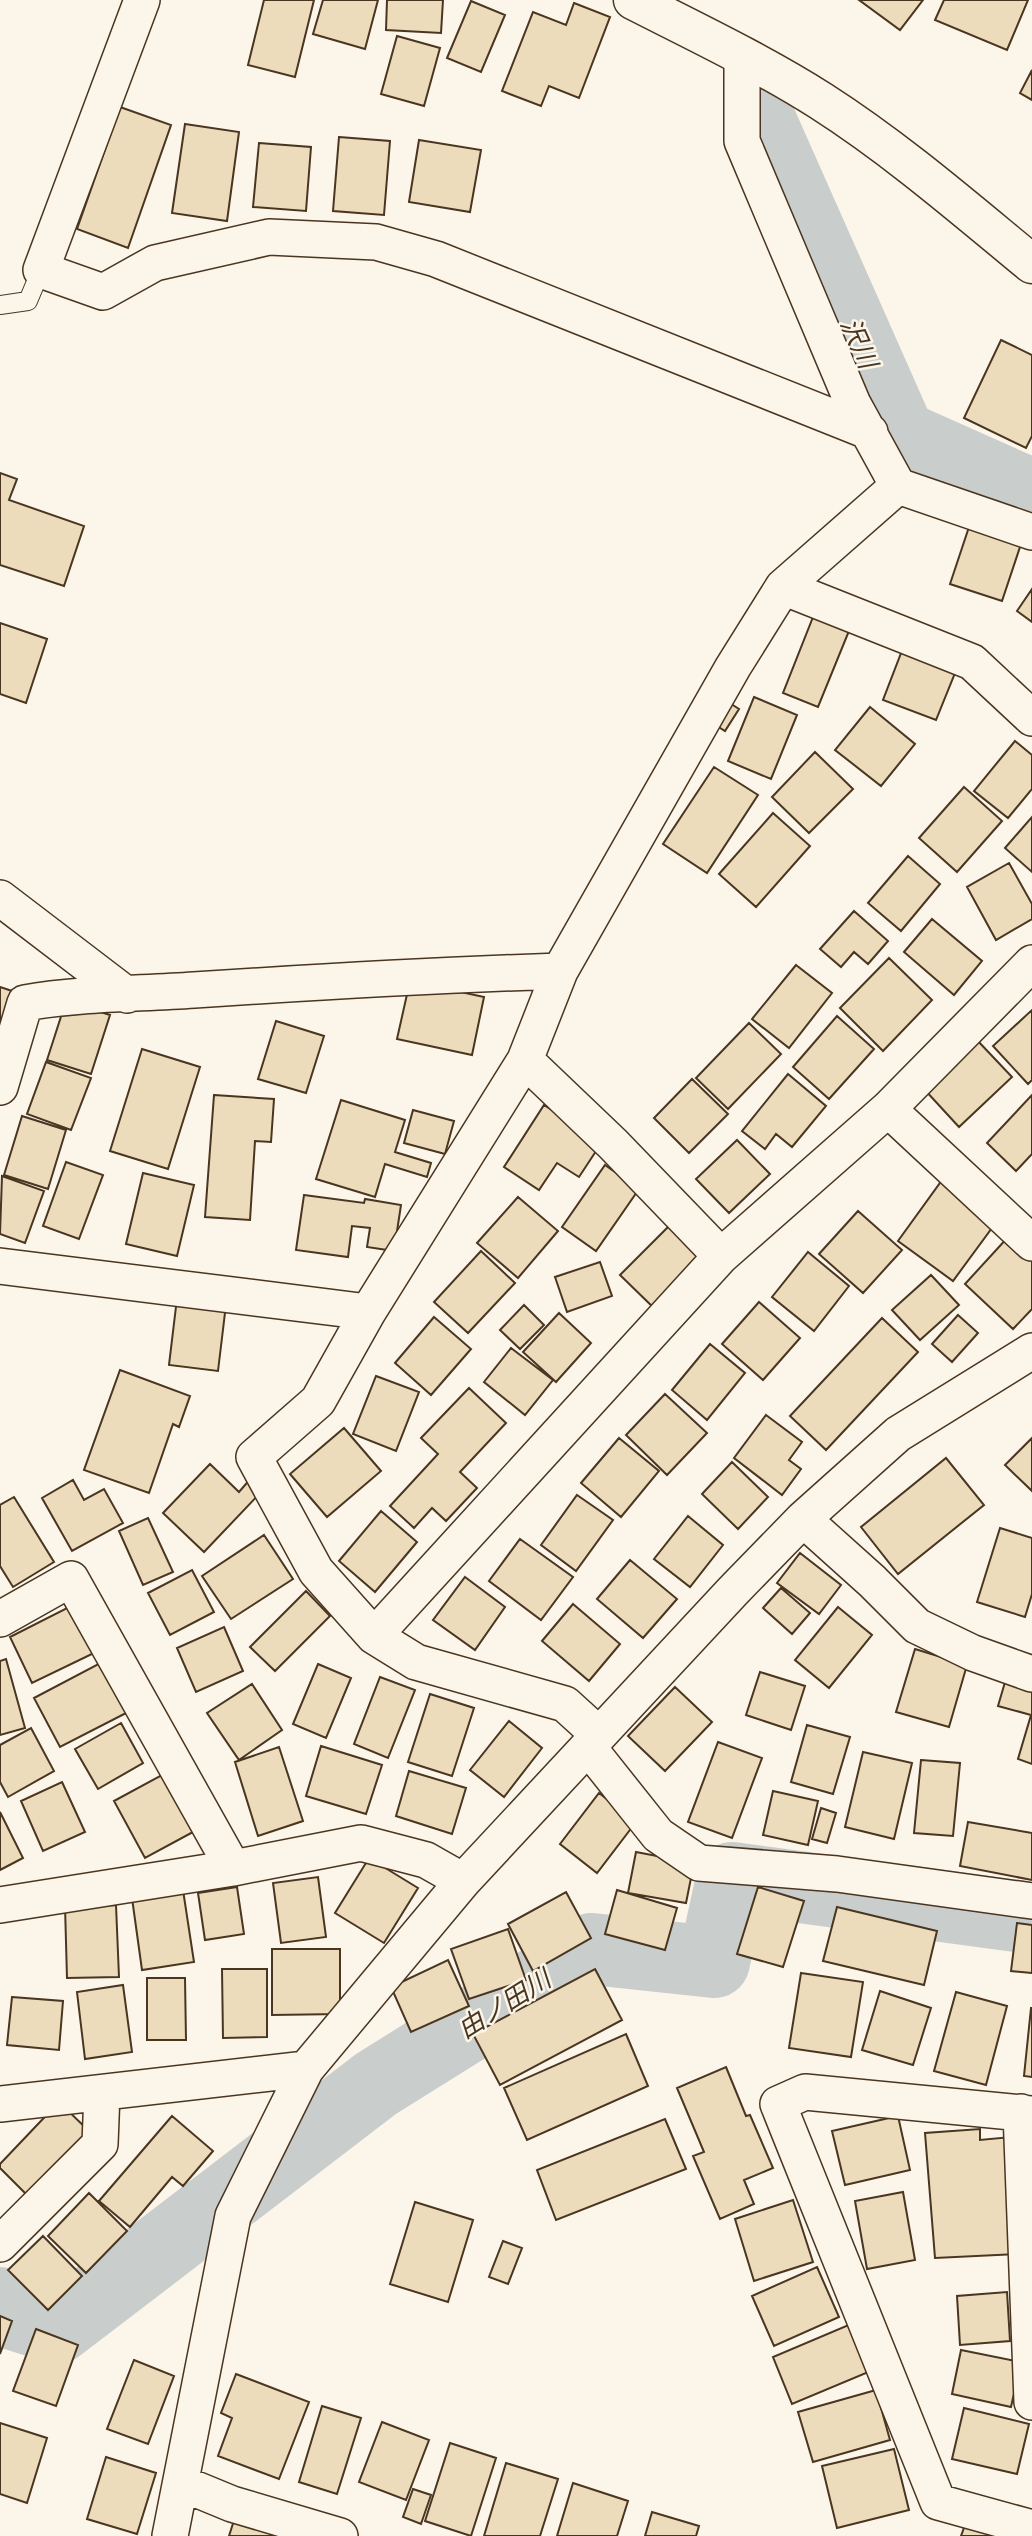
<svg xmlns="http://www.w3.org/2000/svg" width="1032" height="2536" font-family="Inter,'Noto Sans JP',sans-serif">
<rect width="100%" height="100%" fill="#fbf6e9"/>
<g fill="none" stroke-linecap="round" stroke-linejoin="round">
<!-- river -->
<path stroke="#c9cecd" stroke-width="72" d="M759,118l141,318 132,59
M0,2303l13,11 44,14 319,-244 216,-135 122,13 18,-84 285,38"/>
</g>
<!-- building -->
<path fill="#ecdcbc" stroke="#4a3520" stroke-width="2" d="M264,0h50l-19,77 -47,-12z
M323,0h55l-13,49 -52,-15z
M387,0h56l-2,33 -55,-3z
M859,0h64l-23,30z
M944,0h84l-21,50 -72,-30z
M471,1l34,14 -24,57 -34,-14z
M574,3l36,14 -31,81 -30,-12 -8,20 -39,-15 31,-79 33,13z
M397,36l43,12 -16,58 -43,-12z
M1032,70v30l-12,-7z
M120,107l51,18 -43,123 -51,-19z
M185,124l54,8 -12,89 -55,-8z
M339,137l51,4 -6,74 -51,-4z
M419,140l62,10 -11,62 -61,-10z
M259,143l52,4 -5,64 -53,-4z
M1001,340l31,15v81l-6,12 -62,-30z
M0,473l17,6 -8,21 75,26 -20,60 -64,-21z
M970,524l52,17 -20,60 -52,-17z
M1032,589v33l-15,-11z
M815,612l36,14 -33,81 -35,-14z
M0,623l47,16 -21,64 -26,-9z
M903,648l54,20 -21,52 -53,-20z
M754,697l43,18 -26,64 -43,-18z
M728,702l11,7 -14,22 -11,-7z
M870,707l45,37 -34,42 -46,-36z
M1015,741l17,14v34l-24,29 -34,-27z
M815,752l38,37 -44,44 -37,-36z
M714,767l44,28 -51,78 -44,-29z
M964,787l38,34 -45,51 -38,-34z
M773,813l37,33 -54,61 -37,-33z
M1032,817v55l-27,-24z
M908,856l32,28 -39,47 -33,-28z
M1009,863l23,41v15l-36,21 -29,-53z
M854,911l34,30 -20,23 -14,-12 -13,15 -21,-18z
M932,919l50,42 -28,34 -50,-43z
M889,958l43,42 -49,51 -43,-43z
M796,965l36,28 -43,55 -37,-29z
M410,981l74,16 -12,58 -75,-16z
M0,987l15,5 -15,44z
M66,1001l44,14 -19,59 -44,-14z
M1032,1010v70l-4,4 -35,-38z
M837,1016l37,33 -45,50 -36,-32z
M276,1021l48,15 -18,57 -48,-14z
M749,1023l32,31 -53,55 -32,-31z
M976,1039l36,38 -53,50 -35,-38z
M142,1049l58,18 -32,102 -58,-18z
M46,1062l45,16 -20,52 -44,-16z
M788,1074l38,32 -34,41 -16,-13 -11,15 -23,-18z
M692,1079l36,35 -39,39 -35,-35z
M214,1095l60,4 -3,43 -16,-1 -5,79 -45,-3z
M1032,1095v59l-16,17 -29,-28z
M341,1100l64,20 -10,32 36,11 -4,14 -42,-13 -10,33 -59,-18z
M544,1105l58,37 -23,35 -22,-14 -18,27 -35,-23z
M413,1110l41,11 -9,33 -41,-11z
M22,1116l44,14 -18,59 -44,-14z
M737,1140l33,34 -41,39 -33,-34z
M66,1162l37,13 -24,64 -36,-13z
M605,1165l34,24 -43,62 -34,-24z
M143,1173l51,12 -17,71 -51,-12z
M2,1176l42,15 -19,52 -25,-9z
M945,1176l55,41 -47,64 -55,-40z
M304,1195l60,8 1,-4 36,6 -7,46 -27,-4 3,-19 -18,-2 -4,31 -52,-7z
M518,1197l40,34 -40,47 -41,-35z
M858,1211l44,39 -39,43 -44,-39z
M676,1219l36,37 -55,55 -37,-36z
M1009,1236l23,22v51l-19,20 -48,-45z
M481,1251l34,32 -47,50 -34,-31z
M808,1252l41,34 -35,45 -42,-34z
M600,1262l12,34 -45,16 -12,-35z
M931,1275l28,30 -39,35 -28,-30z
M178,1290l49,6 -9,75 -49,-6z
M759,1302l41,36 -37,42 -41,-36z
M524,1305l20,20 -24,24 -20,-19z
M559,1313l32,30 -35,39 -33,-30z
M958,1315l20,18 -26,29 -20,-18z
M434,1317l37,32 -40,46 -36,-32z
M882,1318l36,34 -92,98 -36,-34z
M710,1344l35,29 -38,47 -35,-30z
M511,1348l42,32 -28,35 -41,-33z
M120,1370l70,26 -11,31 -6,-3 -24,69 -65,-23z
M376,1376l43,16 -23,59 -43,-17z
M469,1388l37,35 -46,49 17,16 -31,33 -14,-13 -18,20 -24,-22 48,-52 -17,-16z
M665,1394l42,39 -40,42 -41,-40z
M766,1415l36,27 -13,18 12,9 -19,26 -48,-37z
M344,1428l37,43 -54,46 -37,-43z
M619,1438l40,33 -38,46 -40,-34z
M1032,1438v53l-27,-26z
M946,1458l38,47 -86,69 -37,-47z
M732,1462l36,35 -30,32 -36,-35z
M210,1464l29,28 13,-15 12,12 -60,63 -41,-39z
M73,1480l11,20 20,-11 19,34 -51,28 -30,-53z
M577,1495l36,25 -37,51 -35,-26z
M14,1497l40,65 -41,25 -13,-21v-61z
M381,1511l36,31 -42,50 -36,-31z
M688,1516l35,29 -33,42 -36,-28z
M148,1518l25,54 -30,13 -24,-54z
M1000,1528l32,10v56l-7,23 -48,-15z
M264,1535l29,44 -62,40 -29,-43z
M520,1539l53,38 -32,43 -52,-39z
M800,1553l41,32 -22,29 -42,-31z
M630,1560l47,39 -34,39 -46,-39z
M192,1570l22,42 -44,23 -22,-42z
M465,1577l40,30 -30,43 -42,-30z
M781,1588l29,25 -18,21 -29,-26z
M306,1591l24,25 -55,55 -25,-24z
M573,1604l47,40 -31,37 -47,-40z
M71,1606l23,47 -62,30 -22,-46z
M838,1607l34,28 -43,53 -34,-28z
M224,1627l19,44 -47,21 -19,-44z
M915,1649l52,16 -18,62 -53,-15z
M6,1659l19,69 -25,7v-74z
M106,1660l26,50 -72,37 -26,-49z
M318,1664l33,14 -25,60 -33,-14z
M760,1672l45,14 -14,44 -45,-15z
M1008,1672l24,7v85l-14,-5 13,-44 -33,-9z
M380,1677l35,13 -27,68 -34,-14z
M252,1684l30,46 -43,30 -32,-47z
M675,1687l37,35 -47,49 -37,-35z
M430,1694l44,14 -22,68 -44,-14z
M509,1721l33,27 -38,49 -34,-27z
M121,1723l22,40 -45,26 -23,-40z
M807,1725l43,12 -17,57 -42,-12z
M31,1728l23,43 -46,26 -8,-15v-37z
M718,1742l44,16 -30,80 -44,-16z
M321,1746l61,19 -16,49 -60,-18z
M279,1747l24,74 -45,15 -23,-74z
M863,1752l49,11 -18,76 -49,-12z
M921,1760l39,3 -7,73 -39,-3z
M409,1771l57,17 -14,46 -56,-18z
M162,1775l31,57 -48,26 -31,-57z
M62,1782l23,50 -42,19 -22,-50z
M773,1791l45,10 -10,44 -45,-10z
M599,1793l37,29 -39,51 -37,-29z
M821,1808l15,5 -9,30 -15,-4z
M0,1812l23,46 -23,12z
M968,1822l64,11v47l-72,-14z
M636,1852l58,11 -8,40 -58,-10z
M369,1858l49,30 -34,55 -49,-30z
M318,1877l8,60 -45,6 -8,-60z
M237,1887l7,47 -39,6 -7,-47z
M758,1887l46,14 -21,66 -46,-13z
M183,1890l11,72 -52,8 -10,-72z
M617,1890l60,18 -12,42 -60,-16z
M566,1892l25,46 -58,33 -25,-47z
M116,1905l3,72 -52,1 -2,-72z
M837,1907l100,24 -13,54 -101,-24z
M1017,1923l15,2v48l-21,-2z
M508,1929l18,51 -57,19 -18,-50z
M272,1949h68v65l-68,1z
M448,1960l21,46 -58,26 -20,-45z
M222,1969h45v68l-44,1z
M595,1969l27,51 -122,65 -27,-51z
M801,1973l62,9 -12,75 -62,-9z
M147,1978h38l1,62h-39z
M123,1985l9,67 -47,7 -8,-67z
M880,1991l51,17 -18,57 -51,-15z
M956,1992l51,14 -21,79 -52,-14z
M12,1997l51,4 -4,49 -52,-5z
M1031,2008h1v69l-8,-1z
M626,2034l22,52 -121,54 -23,-52z
M726,2067l20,49 4,-1 23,53 -29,12 10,24 -34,15 -27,-63 11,-4 -27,-64z
M59,2102l32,31 -62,64 -29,-29v-4z
M172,2116l41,35 -30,35 -11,-9 -42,50 -31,-26z
M898,2116l12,54 -65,15 -13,-54z
M665,2119l21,50 -130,51 -19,-50z
M980,2129v11l31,-3 7,117 -83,4 -10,-125z
M903,2192l12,68 -48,9 -12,-68z
M89,2193l38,38 -41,42 -38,-37z
M793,2200l20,62 -59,19 -19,-62z
M415,2202l58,18 -25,82 -58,-18z
M43,2236l39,40 -34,34 -40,-40z
M503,2241l19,7 -14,36 -19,-7z
M817,2267l22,50 -65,29 -22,-50z
M1007,2292l3,49 -50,4 -3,-49z
M0,2316l12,5 -12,33z
M858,2321l20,47 -86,36 -19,-47z
M36,2329l42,16 -22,61 -43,-15z
M961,2350l60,12 -10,45 -59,-13z
M134,2360l40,16 -26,68 -41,-15z
M236,2374l73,28 -30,77 -61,-23 14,-38 -11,-5z
M876,2390l14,50 -77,22 -15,-50z
M322,2406l39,12 -24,76 -38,-12z
M964,2408l65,16 -12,50 -65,-15z
M382,2422l47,18 -23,60 -47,-18z
M0,2423l47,15 -20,65 -27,-9z
M450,2443l46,15 -25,78 -46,-15z
M894,2449l15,61 -72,18 -15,-62z
M106,2457l50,16 -19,61 -50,-15z
M506,2463l52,16 -18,57h-56z
M573,2483l55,18 -11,35h-60z
M413,2489l18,6 -10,29 -18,-7z
M652,2512l47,14 -3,10h-51z
M236,2514l49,22h-56z
M965,2525l31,11h-35z"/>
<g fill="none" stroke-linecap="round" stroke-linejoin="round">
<!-- service casing -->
<g stroke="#4a3520" stroke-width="20">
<path id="service" d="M0,305l28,-4 13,-31"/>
</g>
<!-- minor casing -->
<g stroke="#4a3520" stroke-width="38">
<path id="minor" d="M142,0l-101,270 62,22 52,-29 114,-26 107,5 60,17 434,173
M742,56v85l111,263 45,82 134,46
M783,587l189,75 60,56
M0,898l127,97
M525,1060l88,84 108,112
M0,1087l25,-84c55,-10 113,-9 169,-13 122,-8 244,-15 366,-19
M888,1109l144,134
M0,1266l368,46
M803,1519l69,62 45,45 56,27 59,21
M0,1619l71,-40 162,289 -233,37
M374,1636l347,-380 167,-147 144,-146
M598,1734l-33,-30 -149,-42 -42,-26 -58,-65 -62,-114 64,-56 50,-89 157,-252 35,-89 173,-304 50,-80 115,-101
M588,1747l70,88 41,28 138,11 195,27
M233,1868l128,-25 65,17 37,21
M0,2104l306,-35
M1021,2112l11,290
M1032,2114l-227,-22 -27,12 160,398 94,26
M0,2244l100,-100 2,-51
M181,2483l51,21 108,32
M170,2536l63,-320 73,-147 157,-188 270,-290 70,-72 95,-85 134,-83"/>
</g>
<!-- tertiary casing -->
<g stroke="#4a3520" stroke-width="41">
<path id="tertiary" d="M633,0c63,32 128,63 188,101 75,48 143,107 211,163"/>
</g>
<!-- service -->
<use href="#service" stroke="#fbf6e9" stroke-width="18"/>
<!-- minor -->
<use href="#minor" stroke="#fbf6e9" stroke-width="35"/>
<!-- tertiary -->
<use href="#tertiary" stroke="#fbf6e9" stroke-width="38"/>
</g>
<g text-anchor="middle" stroke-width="5" stroke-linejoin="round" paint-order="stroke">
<!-- water labels -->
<g font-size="26" font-style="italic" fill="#4a3520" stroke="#fbf6e9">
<text transform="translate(859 343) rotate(66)" y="9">沢川</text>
<text transform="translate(504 2004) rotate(-32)" y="9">由ノ田川</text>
</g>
</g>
</svg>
